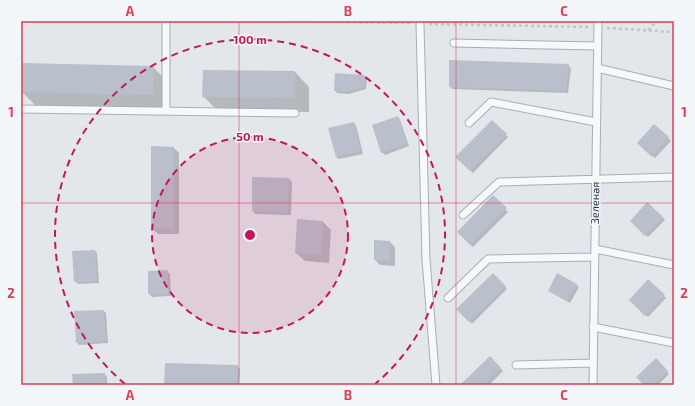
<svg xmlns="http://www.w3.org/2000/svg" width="695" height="406" font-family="'Exo 2',sans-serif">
<rect width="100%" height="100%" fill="#e3e7ec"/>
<!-- shadow -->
<path fill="#0003" d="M568,65l3,3 -3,25 -116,-4 -2,-3z
M153,67l15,15 -1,27 -131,-3 -15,-15z
M295,72l14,15v25l-91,-1 -15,-15z
M364,76l3,2 -1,11 -17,5 -12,-1 -2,-3z
M398,117l2,3 9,26 -24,9 -3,-3z
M492,121l16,16 -35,36 -16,-16z
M353,123l3,2 7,29 -24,5 -3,-2z
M654,125l17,16 -16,17 -17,-15z
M174,148l5,5v81h-21l-6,-6z
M253,178l36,1 3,3 -1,33 -36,-1 -2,-3z
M493,197l15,15 -35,35 -15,-15z
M648,203l17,17 -17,17 -17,-16z
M323,222l8,8 -2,33 -24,-2 -9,-8z
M390,242l5,5v19l-15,-1 -5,-5z
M95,251l2,2 2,30 -21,1 -3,-3z
M167,271l3,3 1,22 -19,1 -3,-3v-22z
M493,274l14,15 -35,35 -15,-15z
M648,281l18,17 -18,19 -18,-17z
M576,285l3,2 -9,16 -21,-12z
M104,311l2,2 2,30 -29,2 -2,-3z
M490,358l13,13 -14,14h-27z
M656,360l13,14 -11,11h-13z
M237,366l3,3 -1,16h-74z
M104,374l3,3v8h-33z"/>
<!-- building -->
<path fill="#bac0cb" d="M449,60l120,4 -3,27 -117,-4z
M21,63l133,3 -1,29 -132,-3z
M203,70l92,1v27l-93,-1z
M335,73l30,2 -1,12 -18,5 -12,-1z
M398,116l9,28 -26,9 -9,-28z
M492,120l15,14 -37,37 -15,-14z
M354,122l7,29 -25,6 -8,-29z
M654,124l15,13 -17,20 -15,-14z
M151,146l23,1v82l-23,-1z
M252,177l37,1 -1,35 -36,-2z
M493,195l14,13 -37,37 -13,-13z
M647,202l16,15 -18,19 -15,-15z
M297,219l26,2 -2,34 -26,-2z
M374,240l16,1v19h-16z
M95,250l2,31 -23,1 -2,-31z
M168,270v24h-20v-23z
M493,273l13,13 -37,36 -13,-13z
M557,273l20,11 -10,17 -19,-10z
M648,279l17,16 -20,21 -16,-16z
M104,310l2,31 -30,2 -2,-32z
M490,356l11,12 -17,17h-24z
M656,358l12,13 -15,14h-9l-8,-8z
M165,363l73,2 -1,20h-73z
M105,373v12h-32l-1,-11z"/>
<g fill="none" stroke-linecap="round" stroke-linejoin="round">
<!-- lane casing -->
<g stroke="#a7aeb7" stroke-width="9">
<path id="lane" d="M166,21v90
M420,24l6,235 10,126
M454,43l143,3
M597,68l77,18
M21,109l274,4
M469,123l22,-21 105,20
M463,215l36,-33 175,-5
M595,249l79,16
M448,298l40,-39 106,-2
M593,327l81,16
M516,365l77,-2
M593,385l5,-364"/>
</g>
<!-- path -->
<path stroke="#c1c5cb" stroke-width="2.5" stroke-dasharray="3 3" stroke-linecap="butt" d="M293,21l119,2
M429,24l161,3
M607,28l67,4
M648,30l9,-9"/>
<!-- lane -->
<use href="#lane" stroke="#f6f8fa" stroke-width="7"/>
</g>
<!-- grid -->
<path fill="none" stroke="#da3f58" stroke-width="1" stroke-opacity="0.55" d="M239,21v364M456,21v364M21,203h653"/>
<!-- distance rings -->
<circle cx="250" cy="235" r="98" fill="#c2185b" fill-opacity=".12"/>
<g fill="none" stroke="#c2185b" stroke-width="2" stroke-dasharray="7 5">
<circle cx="250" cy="235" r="98"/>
<path d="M125 384A195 195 0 1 1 375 384"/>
</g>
<g text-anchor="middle" stroke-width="3" stroke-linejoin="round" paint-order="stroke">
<!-- street labels -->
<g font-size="11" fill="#293446" stroke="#f3f6f9">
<text transform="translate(595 203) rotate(-89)" y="4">Зеленая</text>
</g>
</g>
<circle cx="250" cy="235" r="6" fill="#c2185b" stroke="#f3f6f9" stroke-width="2"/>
<g font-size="12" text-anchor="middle" font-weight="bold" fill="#c2185b" stroke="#f3f6f9" stroke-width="3" stroke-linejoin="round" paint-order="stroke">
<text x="250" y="44">100 m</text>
<text x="250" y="141">50 m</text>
</g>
<!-- border -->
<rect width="695" height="406" fill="none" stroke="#f3f6f9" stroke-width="44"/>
<rect x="22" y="22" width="651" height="362" fill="none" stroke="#da3f58" stroke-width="1.5"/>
<g font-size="13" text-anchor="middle" font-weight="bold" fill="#da3f58">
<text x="130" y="16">A</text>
<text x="348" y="16">B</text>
<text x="564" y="16">C</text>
<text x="11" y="117">1</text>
<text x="684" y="117">1</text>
<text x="11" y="298">2</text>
<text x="684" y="298">2</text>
<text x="130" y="400">A</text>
<text x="348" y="400">B</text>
<text x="564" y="400">C</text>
</g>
</svg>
